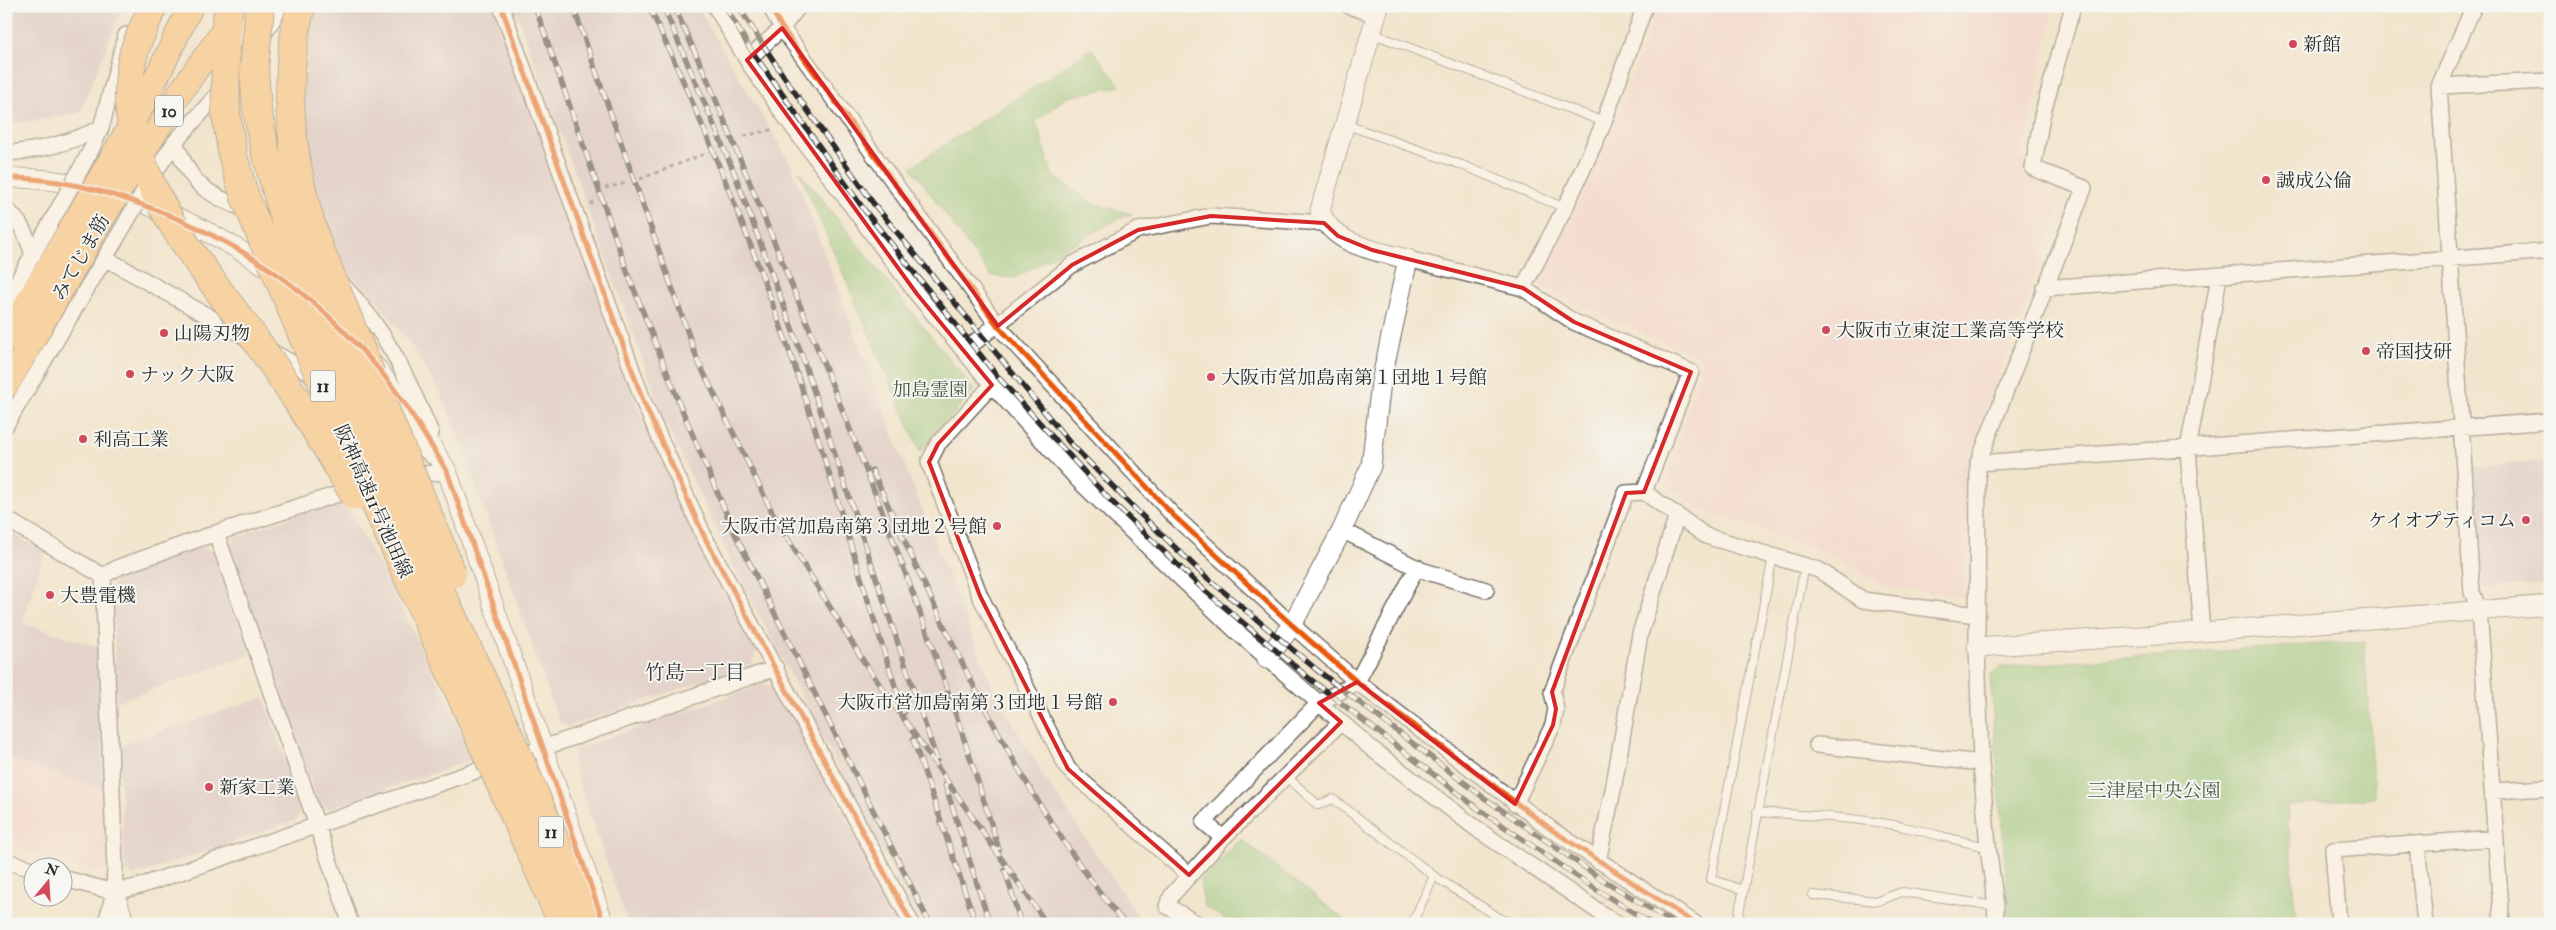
<svg xmlns="http://www.w3.org/2000/svg" width="2556" height="930" font-family="'IM FELL Double Pica','Noto Serif JP',serif">
<rect width="100%" height="100%" fill="#f6f6f2"/>
<filter id="ink" filterUnits="userSpaceOnUse"><feTurbulence type="fractalNoise" baseFrequency=".02" numOctaves="2"/><feDisplacementMap in="SourceGraphic" scale="10" xChannelSelector="R" yChannelSelector="G"/><feConvolveMatrix kernelMatrix="1 2 1 2 8 2 1 2 1" color-interpolation-filters="sRGB"/></filter>
<filter id="wash" filterUnits="userSpaceOnUse"><feTurbulence type="fractalNoise" baseFrequency=".0096" numOctaves="4" result="noise"/><feDisplacementMap in="SourceGraphic" scale="20" xChannelSelector="R" yChannelSelector="G"/><feGaussianBlur stdDeviation="1.12" result="paint"/><feColorMatrix in="noise" values="0 0 0 0 0 0 0 0 0 0 0 0 0 0 0 0 0 1.4 0 .05"/><feComposite in="paint" operator="in"/></filter>
<g filter="url(#wash)">
<rect width="100%" height="100%" fill="#f2e5cd"/>
<!-- built -->
<path fill="#f7cfd2" d="M1659,6h396l-33,152 37,50 -92,257 -4,132 -80,-11 -53,-32 -129,-45 -36,-26 39,-123 -136,-61 -28,-15 68,-142z
M6,758l98,31 3,76 -9,8 -92,-29z"/>
<!-- industrial -->
<path fill="#d2bdc6" d="M6,6h117l-43,107 -74,12z
M314,6h179l145,401 65,145 53,100 -4,12 -184,63 -9,-5 -95,-270 -22,-56 -30,-50 -35,-45 -38,-38 -17,-43 -11,-45 -7,-45 -1,-48z
M514,6h183l94,159 112,296 90,227 50,87 100,149h-223l-186,-357 -68,-143z
M2550,461v123l-67,4 -9,-121z
M342,500l51,90 82,169 -146,50 -11,-6 -87,-256 4,-11z
M6,530l39,22 -23,71 76,24 6,142 -98,-31z
M202,547l12,4 36,104 -133,47 -5,-117 7,-10z
M765,684l14,6 123,234h-274l-56,-163 4,-12z
M264,697l38,111 -6,12 -162,56 -10,-7 -5,-123z"/>
<!-- green -->
<path fill="#8dc87c" stroke="#5c7a54" d="M1092,49l28,37 -53,11 -31,24 16,54 40,28 40,11 -13,4 -104,60 -24,-2 -80,-109z
M799,171l175,219 -54,62z
M2364,641l11,156 -88,8 9,119h-289l2,-10 -19,-239 9,-8z
M1241,839l109,85h-117l-29,-18 -4,-26z"/>
</g>
<g filter="url(#ink)">
<g fill="none" stroke-linecap="round" stroke-linejoin="round">
<!-- service casing -->
<g stroke="#716c64" stroke-width="10">
<path id="service" d="M1371,33l233,89
M1344,124l118,41 103,43
M1286,776l32,29 15,-6 101,77 -22,48
M1757,812c52,4 106,5 156,17 26,6 49,13 75,18
M1434,876l75,48
M1743,890l-32,-11 62,-323
M1813,895l65,6 24,-9 94,14
M1737,924l68,-359"/>
</g>
<!-- minor casing -->
<g stroke="#716c64" stroke-width="18">
<path id="minor" d="M501,6l143,397 61,135 207,386
M715,6l32,54 37,55 133,179 75,91 86,95 158,151 136,118 109,83 136,92
M770,6l12,22 216,298 174,188 120,111 65,57 195,148 144,94
M1349,6l27,9
M2474,6l-35,80 33,506 7,18 23,314
M262,37l19,-31
M747,60l35,-32 17,-22
M2439,86l111,-5
M175,142c6,14 11,28 22,40 23,23 64,29 91,50
M91,150l10,-22 25,-93
M6,153c34,-2 64,-10 95,-25
M157,169l18,-27 51,-57
M6,209c15,13 21,27 27,46
M105,258l142,80
M1408,259l115,29 51,34 117,50 -47,120 62,44 113,34 44,30 114,15
M342,284c45,47 64,91 89,149
M1523,288l42,-80 37,-81 43,-121
M2044,288l506,-37
M6,302l54,-96
M269,350l50,28
M965,350l107,-85 66,-35 73,-14 113,7
M992,385l-54,59 -9,18 51,134 88,173 121,106
M394,424l16,11 22,21
M6,425l119,-201
M1978,463l572,-42
M406,477l41,-6
M6,519l97,57
M1342,530l79,40 65,20
M216,533l135,391
M103,576l16,-9 97,-34 141,-45
M103,576l12,292 -1,24 -8,32
M2202,632l-14,-183 31,-172
M1817,745l164,18
M2493,791l57,-3
M1515,804l38,-79 3,-16 -4,-17 74,-199 18,-1
M1223,838l-19,-16 115,-119 38,-21 60,-115
M2417,844l8,80
M6,861l26,8
M1598,861l15,-71 27,-156 37,-119
M62,878l52,14 26,-6 636,-218
M1198,924l-31,-18 5,-11 51,-57 118,-116
M1995,924l1,-18 -8,-59 -7,-84 -4,-116 1,-184 106,-275 -51,-20 9,-52 31,-110
M2339,924l-6,-74 163,-12"/>
</g>
<!-- tertiary casing -->
<g stroke="#716c64" stroke-width="21">
<path id="tertiary" d="M6,178c96,-2 194,43 271,96
M375,366l35,46 37,59 157,453
M1977,647l225,-15 348,-27
M1267,659l25,-34 50,-95 29,-64 10,-84 27,-123c-32,-8 -77,-14 -88,-49l59,-204
M114,892l11,32"/>
</g>
<!-- primary casing -->
<g stroke="#716c64" stroke-width="26">
<path id="primary" d="M6,340l74,-127
M6,386l96,-167"/>
</g>
<!-- path -->
<path stroke="#716c64" stroke-width="3" stroke-dasharray="4 4" stroke-linecap="butt" d="M744,136l31,-7
M640,179l67,-26
M605,188l21,-5
M591,205l3,-8"/>
<!-- service -->
<use href="#service" stroke="#fff" stroke-width="8"/>
<!-- minor -->
<use href="#minor" stroke="#fff" stroke-width="15"/>
<!-- tertiary -->
<use href="#tertiary" stroke="#fff" stroke-width="19"/>
<!-- primary -->
<use href="#primary" stroke="#fdbc6f" stroke-width="24"/>
<!-- rail casing -->
<g stroke="#2b2b2b" stroke-width="5.5">
<path id="rail" d="M535,6l93,268 52,131 55,129 195,390
M573,6l124,353 79,161 88,142 183,262
M649,6c53,113 100,229 141,347 41,119 74,241 114,360
M663,6l71,166 66,178 137,410
M674,6l35,77c103,253 212,505 290,767
M725,6l24,41 116,164 133,166 111,122 94,90 107,90 167,129 117,80 58,36
M738,6l46,71 89,126 197,240 67,68 68,65 112,94 166,127 117,81 75,46
M872,470c72,157 142,320 253,454
M913,739l63,185
M945,784l45,140
M1005,870l16,54"/>
</g>
<!-- rail -->
<use href="#rail" stroke="#f6f6f2" stroke-width="4" stroke-dasharray="11" stroke-linecap="butt"/>
<!-- minor-bridge casing -->
<g stroke="#716c64" stroke-width="18" stroke-linecap="butt">
<path id="minor-bridge" d="M60,206l31,-56
M125,224l27,-47"/>
</g>
<!-- primary-bridge casing -->
<g stroke="#716c64" stroke-width="26" stroke-linecap="butt">
<path id="primary-bridge" d="M80,213l67,-116 44,-91
M102,219l79,-128 49,-69"/>
</g>
<!-- motorway-bridge casing -->
<g stroke="#716c64" stroke-width="30" stroke-linecap="butt">
<path id="motorway-bridge" d="M153,6c-6,15 -14,30 -19,46 -28,109 64,208 123,290 36,50 68,101 98,154
M229,6l-4,26 1,82 7,43 12,40 89,214 229,513
M260,6l-6,63 3,41 8,40 25,86 70,171 82,188 69,145 80,184
M301,6c-21,79 -10,158 15,234l136,334"/>
</g>
<!-- minor-bridge -->
<use href="#minor-bridge" stroke="#fff" stroke-width="15"/>
<!-- primary-bridge -->
<use href="#primary-bridge" stroke="#fdbc6f" stroke-width="24"/>
<!-- motorway-bridge -->
<use href="#motorway-bridge" stroke="#fdbc6f" stroke-width="28"/>
<!-- cycleway casing -->
<g stroke="#f6f6f2" stroke-width="8">
<path id="cycleway" d="M501,6l143,397 61,135 207,386
M770,6l12,22 216,298 174,188 120,111 65,57 195,148 144,94
M6,178c51,-1 101,13 148,31 91,36 159,83 223,158 27,32 48,69 70,104l157,453"/>
</g>
<!-- cycleway -->
<use href="#cycleway" stroke="#e8590c" stroke-width="5"/>
</g>
</g>
<!-- marked area -->
<path d="M0 0H2556V930H0ZM782,28l216,298 74,-61 66,-35 73,-14 113,7 14,13 34,14 151,38 51,34 117,50 -47,120 -18,1 -74,199 4,17 -3,16 -38,79 -158,-122 -38,21 22,19 -152,153 -121,-106 -88,-173 -51,-134 9,-18 54,-59 -75,-91 -170,-234z" fill="#f2e5cd" fill-opacity=".55" fill-rule="evenodd"/>
<path fill="none" stroke="#d62828" stroke-width="4" stroke-linejoin="round" d="M782,28l216,298 74,-61 66,-35 73,-14 113,7 14,13 34,14 151,38 51,34 117,50 -47,120 -18,1 -74,199 4,17 -3,16 -38,79 -158,-122 -38,21 22,19 -152,153 -121,-106 -88,-173 -51,-134 9,-18 54,-59 -75,-91 -170,-234z"/>
<!-- markers -->
<g fill="#d1495b" stroke="#f6f6f2" stroke-width="2">
<circle cx="2293" cy="44" r="5"/>
<circle cx="2266" cy="180" r="5"/>
<circle cx="1826" cy="330" r="5"/>
<circle cx="164" cy="333" r="5"/>
<circle cx="2366" cy="351" r="5"/>
<circle cx="130" cy="374" r="5"/>
<circle cx="1211" cy="377" r="5"/>
<circle cx="83" cy="439" r="5"/>
<circle cx="2526" cy="520" r="5"/>
<circle cx="997" cy="526" r="5"/>
<circle cx="50" cy="595" r="5"/>
<circle cx="1113" cy="702" r="5"/>
<circle cx="209" cy="787" r="5"/>
</g>
<g text-anchor="middle" stroke-width="4" stroke-linejoin="round" paint-order="stroke">
<!-- shield labels -->
<g fill="#f6f6f2" stroke="#686867" stroke-width="1">
<rect x="155" y="95.5" width="28" height="31" rx="4"/>
<rect x="310.5" y="370.5" width="25" height="31" rx="4"/>
<rect x="538.5" y="816.5" width="25" height="31" rx="4"/>
</g>
<g font-size="18" font-weight="bold" fill="#2b2b2b">
<text x="169" y="117">10</text>
<text x="323" y="392">11</text>
<text x="551" y="838">11</text>
</g>
<!-- poi labels -->
<g font-size="19" fill="#2b2b2b" stroke="#f6f6f2" text-anchor="start">
<text x="2303" y="51">新館</text>
<text x="2276" y="187">誠成公倫</text>
<text x="1836" y="337">大阪市立東淀工業高等学校</text>
<text x="174" y="340">山陽刃物</text>
<text x="2376" y="358">帝国技研</text>
<text x="140" y="381">ナック大阪</text>
<text x="1221" y="384">大阪市営加島南第１団地１号館</text>
<text x="93" y="446">利高工業</text>
<text x="2516" y="527" text-anchor="end">ケイオプティコム</text>
<text x="987" y="533" text-anchor="end">大阪市営加島南第３団地２号館</text>
<text x="60" y="602">大豊電機</text>
<text x="1103" y="709" text-anchor="end">大阪市営加島南第３団地１号館</text>
<text x="219" y="794">新家工業</text>
</g>
<!-- street labels -->
<g font-size="19" fill="#2b2b2b" stroke="#f6f6f2">
<text transform="translate(80 257) rotate(-60)" y="7">みてじま筋</text>
<text transform="translate(374 501) rotate(66)" y="7">阪神高速11号池田線</text>
</g>
<!-- park labels -->
<g font-size="19" fill="#485a43" stroke="#f6f6f2">
<text x="930" y="396">加島霊園</text>
<text x="2154" y="797">三津屋中央公園</text>
</g>
<!-- neighbourhood labels -->
<g font-size="20" fill="#2b2b2b" stroke="#f6f6f2">
<text x="695" y="679">竹島一丁目</text>
</g>
</g>
<!-- margin -->
<rect width="2556" height="930" fill="none" stroke="#f6f6f2" stroke-width="25"/>
<!-- north arrow -->
<g transform="translate(48 882) rotate(18)"><circle r="24" fill="#f6f6f2" stroke="#a5a5a2"/>
<path d="M0-4L9 19L0 12L-9 19Z" fill="#d1495b"/>
<text y="-8" font-size="14" font-weight="bold" text-anchor="middle" fill="#2b2b2b">N</text>
</g>
</svg>
